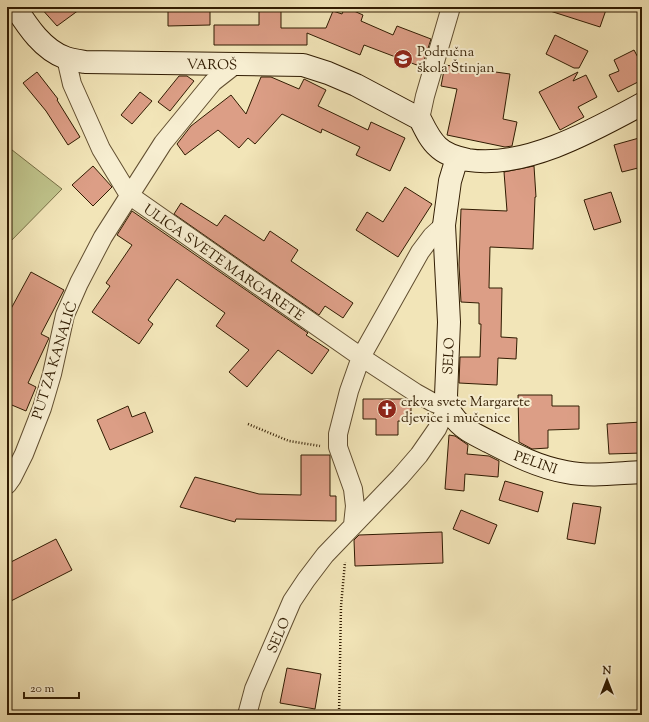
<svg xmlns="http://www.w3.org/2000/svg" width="649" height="722" font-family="'Sorts Mill Goudy',serif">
<rect width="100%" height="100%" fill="#f2e5b8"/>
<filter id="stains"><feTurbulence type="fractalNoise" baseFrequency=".005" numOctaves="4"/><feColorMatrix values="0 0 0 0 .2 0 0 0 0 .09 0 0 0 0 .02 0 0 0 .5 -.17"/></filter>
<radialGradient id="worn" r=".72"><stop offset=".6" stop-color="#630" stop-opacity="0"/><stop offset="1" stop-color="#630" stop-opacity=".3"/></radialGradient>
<!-- green -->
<path fill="#bfc38b" stroke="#787046" d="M7,146l55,43 -55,56z"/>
<!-- building -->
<path fill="#dc9e86" stroke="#311c02" d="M40,7h43l-26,19z
M168,7h42v18l-42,1z
M345,7l18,8 -2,6 32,14 4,-9 34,13 -9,28 -58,-22 -4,10 -53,-22v12h-93v-20h45v-16h22v19h45l7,-17 9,3z
M547,7h60l-7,20 -53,-17z
M555,35l33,16 -9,17h-5l-28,-14z
M634,50l8,15v15l-24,12 -9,-17 10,-4 -5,-11z
M445,65l65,9 -7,45 14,3 -5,24 -7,1 -58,-12 10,-46 -16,-3z
M37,72l21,27 -1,1 23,37 -12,8 -22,-34 -23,-28z
M578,72l-5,9 13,-6 11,22 -19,10 6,10 -24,13 -21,-38z
M179,76h8l7,5 -24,30 -12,-9z
M261,77h10l28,12 5,-10 22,11 -8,16 50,24 3,-8 34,16 -15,33 -34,-16 4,-8 -38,-18 -1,4 -39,-19 -27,30 -7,-6 -9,10 -21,-18 -33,25 -8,-11 14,-18 40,-31 15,19z
M140,92l12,9 -20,23 -11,-9z
M639,138l3,11v18l-20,5 -8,-27z
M93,166l19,21 -19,19 -21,-21z
M534,166l2,31h-1l-2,52 -43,-2 -1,41h13l-1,49 16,1 -1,21 -18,-1 -1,27 -38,-2 1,-26h20l1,-33h-2v-21l-18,-1 -2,-37 2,-56 46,2 -3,-39z
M405,187l27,17 -34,53 -42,-27 11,-18 16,10z
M611,192l10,30 -27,8 -10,-30z
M181,203l36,23 8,-11 39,26 6,-10 28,19 -7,11 62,42 -10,15 -18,-12 -6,9 -145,-101z
M132,211l176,122 -2,2 23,15 -17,24 -34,-24 -31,37 -18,-15 20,-22 -33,-24 9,-13 -48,-34 -29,41 5,4 -14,20 -47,-32 18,-26 -4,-3 26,-38 -15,-10z
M31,272l33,18 -23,44 8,4 -21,45 8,4 -10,24 -19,-8v-87z
M518,395h34v11h27v23l-31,1v18l-16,1 -13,-7z
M363,399h43l5,3v19h-13v14h-22v-16h-13z
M128,406l4,11 13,-5 8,20 -43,18 -13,-30z
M642,422v31l-33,1 -2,-30z
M449,435l6,1 13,9 -1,9 22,2 10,5 -1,16 -33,-3 -1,17 -19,-2z
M301,455h29v41h6v25l-100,-2 -1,3 -55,-15 15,-30 64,17 42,1z
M505,481l38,11 -5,20 -39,-12z
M573,503l28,4 -6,37 -28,-5z
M461,510l36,15 -8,19 -36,-15z
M442,532l1,31 -88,3 -1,-26 5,-5z
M56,539l16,31 -65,33v-39z
M287,668l34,6 -6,35 -35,-6z"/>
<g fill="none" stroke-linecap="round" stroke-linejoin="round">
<!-- street casing -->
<g stroke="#614e30" stroke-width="20">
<path id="street" d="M66,58l6,26 29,65 28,46 232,162 55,36 18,10 13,4 -10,22 -18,26 -19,22 -75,78 -19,25 -14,21 -38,88 -7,26
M420,119l5,-23 26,-89
M7,485l5,-7 12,-24 18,-46 10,-34 13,-59 14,-32 24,-46 60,-94 50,-61 23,-18
M353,525l2,-19 -2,-17 -15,-42v-13l11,-43 12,-34 59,-105 12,-16 12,-11"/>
</g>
<!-- secondary casing -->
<g stroke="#311c02" stroke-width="24">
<path id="secondary" d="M15,7c13,20 28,43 51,51 6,2 13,3 19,4l218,3 25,8 28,12 64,34c5,10 10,21 18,28 8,8 20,11 30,13 57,9 126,-30 174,-56
M457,158l-7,23 -6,44 5,97 -3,74c1,8 2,14 7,20 9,13 23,19 37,26 25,13 48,25 76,30 25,5 51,1 76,0"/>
</g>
<!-- path -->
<path stroke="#311c02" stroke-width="2.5" stroke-dasharray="1 2" stroke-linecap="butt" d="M248,424l41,17 31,5
M7,712l4,3
M339,715l2,-109 4,-44"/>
<!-- street -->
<use href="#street" stroke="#f7eed1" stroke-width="18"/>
<!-- secondary -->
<use href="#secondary" stroke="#f7eed1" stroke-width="22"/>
</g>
<!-- icons -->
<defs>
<g id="school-disc" transform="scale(1)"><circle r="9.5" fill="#8f2418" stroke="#f7eed1"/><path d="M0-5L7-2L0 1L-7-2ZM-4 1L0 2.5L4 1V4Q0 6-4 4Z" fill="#fff"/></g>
<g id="church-disc" transform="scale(1)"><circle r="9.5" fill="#8f2418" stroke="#f7eed1"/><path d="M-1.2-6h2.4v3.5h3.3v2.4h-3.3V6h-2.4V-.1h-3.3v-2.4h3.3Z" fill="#fff"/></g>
</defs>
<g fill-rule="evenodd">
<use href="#school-disc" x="403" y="59"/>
<use href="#church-disc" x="387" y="409"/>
</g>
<g text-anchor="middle" stroke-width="4" stroke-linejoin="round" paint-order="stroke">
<!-- poi labels -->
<g font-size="14" fill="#311c02" stroke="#f7eed1" text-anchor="start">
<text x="417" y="56">Područna<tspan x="417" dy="16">škola Štinjan</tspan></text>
<text x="401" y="406">crkva svete Margarete<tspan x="401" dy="16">djevice i mučenice</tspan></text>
</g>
<!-- street labels -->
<g font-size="14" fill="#311c02" stroke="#f7eed1">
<text transform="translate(212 64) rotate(1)" y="5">VAROŠ</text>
<text transform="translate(224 262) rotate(35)" y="5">ULICA SVETE MARGARETE</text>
<text transform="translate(448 356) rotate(-87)" y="5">SELO</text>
<text transform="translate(54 360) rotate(-73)" y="5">PUT ZA KANALIĆ</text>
<text transform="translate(536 462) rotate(19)" y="5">PELINI</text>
<text transform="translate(278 635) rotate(-67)" y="5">SELO</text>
</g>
</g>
<!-- margin -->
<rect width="649" height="722" fill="none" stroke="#f2e5b8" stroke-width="24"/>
<rect x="8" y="8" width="633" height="706" fill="none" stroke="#311c02" stroke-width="2"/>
<rect x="12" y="12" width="625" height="698" fill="none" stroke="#311c02"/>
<!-- north arrow -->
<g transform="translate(607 680)" stroke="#f7eed1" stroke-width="3" paint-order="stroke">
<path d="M0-3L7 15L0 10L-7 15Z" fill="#311c02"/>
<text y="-6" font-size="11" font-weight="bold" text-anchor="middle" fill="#311c02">N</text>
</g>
<!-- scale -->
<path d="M24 692v6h55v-6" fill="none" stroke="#311c02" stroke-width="2"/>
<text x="30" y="692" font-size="12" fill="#311c02" stroke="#f7eed1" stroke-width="3" paint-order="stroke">20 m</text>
<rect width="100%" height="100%" filter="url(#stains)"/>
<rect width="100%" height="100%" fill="url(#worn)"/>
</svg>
